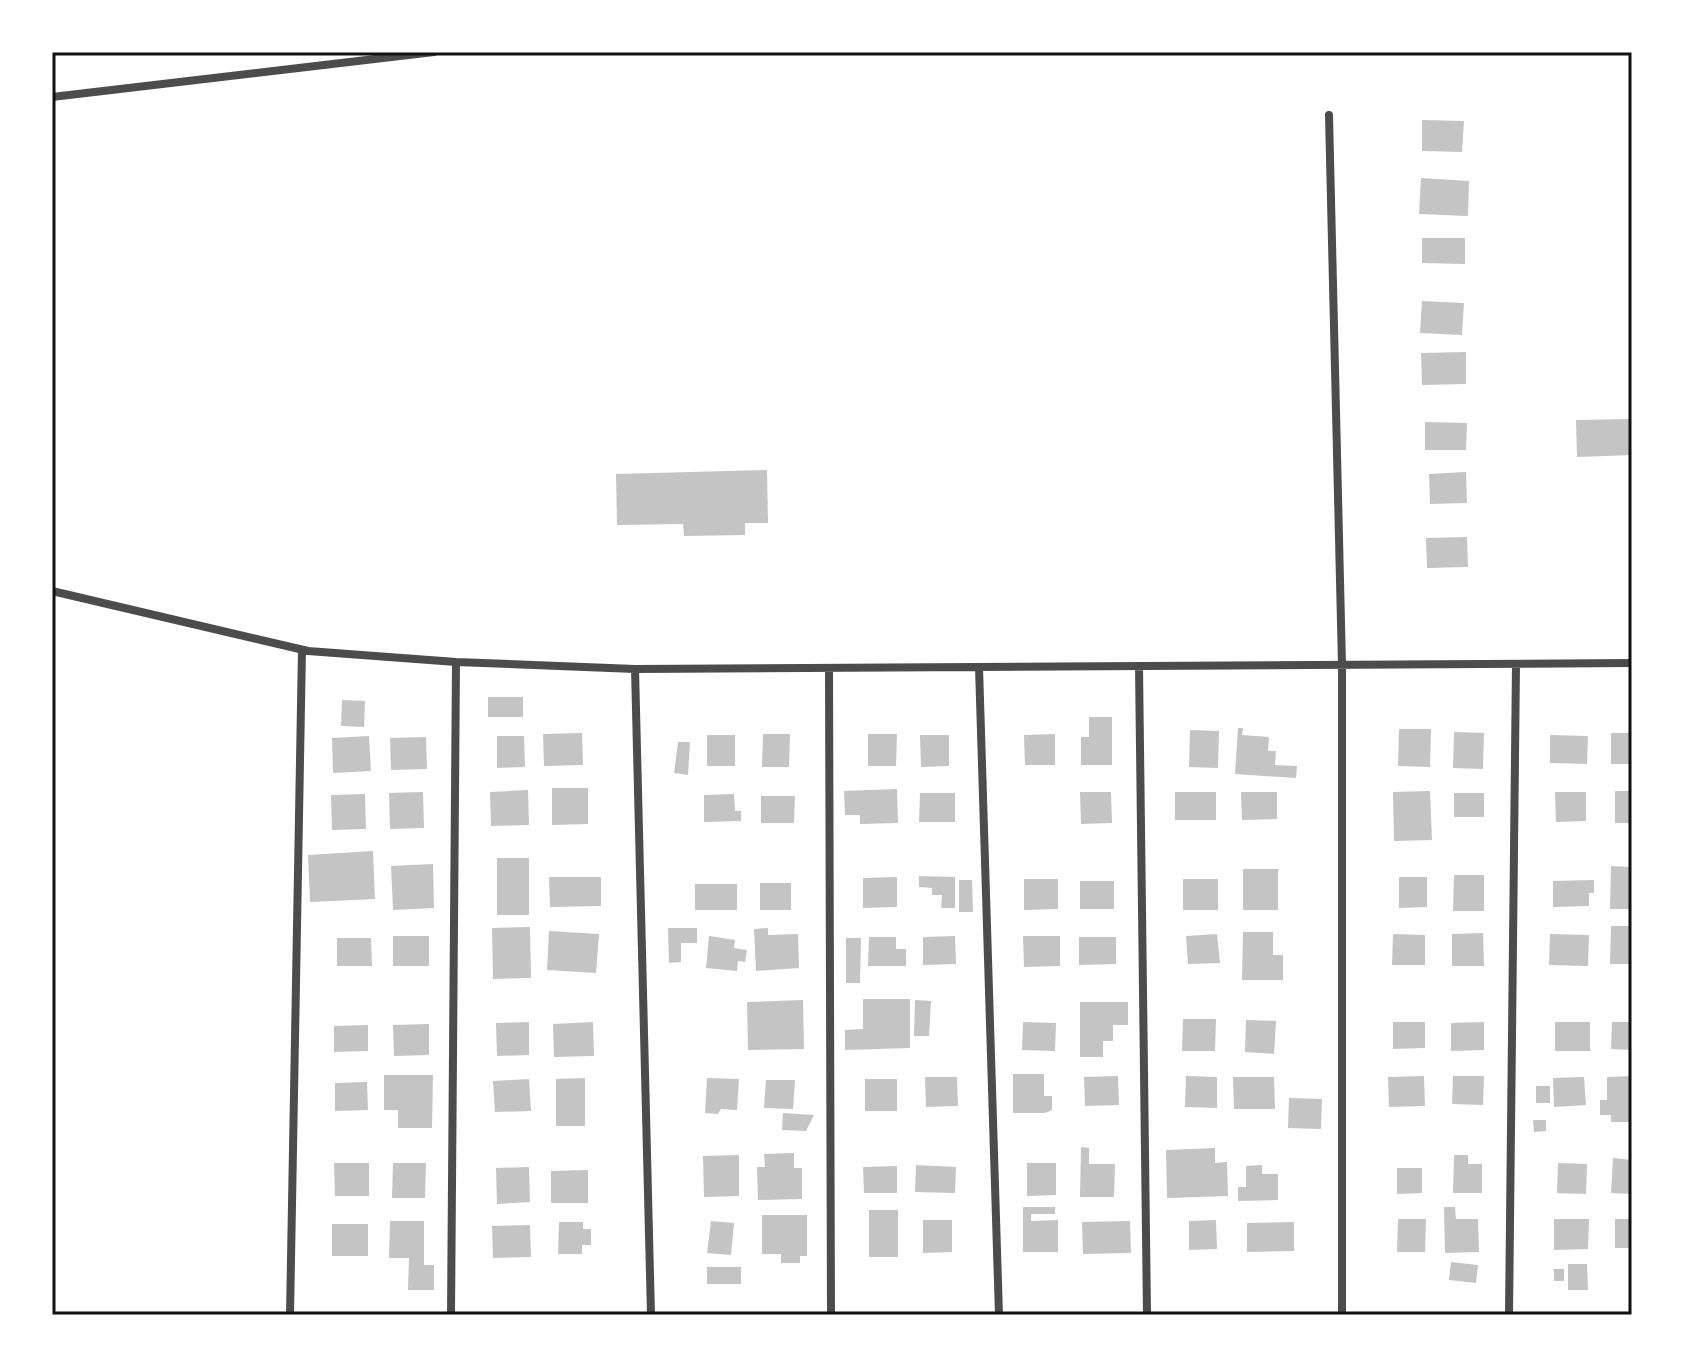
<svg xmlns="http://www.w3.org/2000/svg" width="1684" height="1367" font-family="'Exo 2',sans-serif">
<rect width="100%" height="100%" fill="#fff"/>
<!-- building -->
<path fill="#c4c4c4" d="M1422,120l42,1 -2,31 -40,-1z
M1421,178l48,3 -1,35 -49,-2z
M1422,238h43v26l-43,-1z
M1422,301l42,2 -2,32 -42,-2z
M1466,352v32l-44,1 -1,-32z
M1632,419v36l-55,2 -1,-37z
M1425,422l42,1 -1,27h-41z
M767,470l1,53h-23v12l-61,1 -1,-12 -66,1 -1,-51z
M1466,472l1,31 -37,1 -1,-30z
M1467,537l1,30 -41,1 -1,-30z
M488,697h35v20h-35z
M342,700l23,1 -1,26 -23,-1z
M1089,717h23v48h-31v-28h8z
M1238,728h5l-1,7 27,2 -1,14h8l-1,14 22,1 -1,12 -61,-4z
M1399,729h32l-1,38 -32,-1z
M1190,730l29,1 -1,37 -29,-1z
M1454,732l30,1 -1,36 -30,-1z
M582,733l1,32 -39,1 -1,-32z
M1611,733h21v31h-21z
M763,734h27l-1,33h-27z
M868,734h29l-1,32h-28z
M1055,734v31h-30l-1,-30z
M707,735h28v31h-28z
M920,735h29v31l-28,1z
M1550,735l38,1 -1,28 -37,-1z
M369,736l2,35 -38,2 -1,-35z
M497,736h27l1,31 -28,1z
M426,737l1,32 -36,1 -1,-32z
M678,742h12l-2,33 -14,-2z
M552,788h36v36l-36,1z
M897,789l1,34 -38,1v-9h-15l-1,-24z
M528,790l1,35 -38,1 -1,-34z
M1430,791l2,49 -38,1 -1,-49z
M1615,791h17v32h-17z
M423,792l1,36 -34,1 -1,-36z
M1080,792h31l1,31 -31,1z
M1175,792h41v28h-41z
M1241,792h36v27l-35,1z
M1555,792h31v29l-30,1z
M920,793h35v29h-36z
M1454,793h30v24h-30z
M365,794l1,35 -34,1 -1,-35z
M734,794l1,17h6v10l-37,1v-27z
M761,796h34l-1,27h-33z
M373,851l2,48 -65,3 -2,-47z
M497,858h32v57h-32z
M433,864l1,44 -41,2 -2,-44z
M1611,866l21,1v42h-22z
M1243,869h35v41h-35z
M1454,875h30v36h-31z
M919,876l36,1v31h-14l1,-13h-10v-7l-13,-1z
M549,877h52v29l-51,1z
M897,877v30l-34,1v-30z
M1399,877h28v30l-28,1z
M1024,879h34v30l-34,1z
M1183,879h35v31h-35z
M959,880h13l1,32h-14z
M1594,880v13h-5v13l-36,1v-26z
M1080,881h34v28h-34z
M760,883h31v27h-31z
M695,884h42v26h-42z
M1611,926h21v38h-22z
M530,927l1,51 -38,1 -1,-51z
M668,928h29v15h-16v19l-12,1z
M768,928v7l30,-1 1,34 -43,3 -2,-42z
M549,931l50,3 -3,39 -49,-3z
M1243,932h30v23h10v25h-41z
M1483,933l1,33h-32v-32z
M1217,934l3,29 -32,1 -2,-28z
M1393,934l32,1v30h-33z
M1550,934l39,1 -1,31 -39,-1z
M393,936h36v30h-36z
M709,936l26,4 -1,8 13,2 -2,12 -7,-1 -1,10 -31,-3z
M955,936l1,28 -33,1v-28z
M1023,936h37v30l-36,1z
M869,937h27v12h10v17h-38z
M1079,937h37v27l-37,1z
M337,938h34l1,28h-35z
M846,938h15l-1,45h-14z
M863,999h47v49l-65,2v-20l18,-1z
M803,1000l1,49 -56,1 -1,-48z
M915,1000l16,1 -2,35h-15z
M1080,1002h48v23h-15v16h-10v16h-23z
M1183,1019h33l-1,32h-33z
M1246,1020l30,1 -2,33 -29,-2z
M529,1022v33l-32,1 -1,-33z
M593,1022l1,34 -40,1 -1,-33z
M1023,1022l33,1 -1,28 -33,-1z
M1393,1022h32v26l-32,1z
M1484,1022v28l-33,1v-28z
M1555,1022h35v29h-35z
M1612,1022h20v28l-21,-1z
M429,1024v31l-35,1 -1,-31z
M368,1025v26l-34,1v-26z
M1013,1074h31v22h8v14l-7,3h-32z
M384,1075h49l-1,53h-34v-18h-14z
M1118,1076l1,29 -34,1 -1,-29z
M1186,1076l31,1v31l-32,-1z
M1424,1076l1,30 -36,1 -1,-30z
M1453,1076h31l-1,29 -31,-1z
M1632,1076v46h-21v-7h-11v-15h7v-23z
M925,1077h32l1,29 -32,1z
M1233,1077h41l1,32h-41z
M1584,1077l2,28 -32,2 -1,-29z
M585,1078v48h-29v-47z
M707,1078l32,1 -2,31 -16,-1 -3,5 -13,-1z
M529,1079l2,32 -36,1 -2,-31z
M865,1079h32v32h-32z
M766,1080h29l-2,29 -29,-1z
M367,1082l1,28 -33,1v-28z
M1536,1086h14v17h-14z
M1289,1098l33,1 -1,30 -33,-1z
M783,1113l31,2 -8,16 -24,-1z
M1533,1120h13v11l-12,1z
M1081,1147l8,1v16h26l-1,33h-34z
M1215,1148v15l12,-1 1,34 -61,2 -1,-48z
M794,1153v15h8v31l-44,1 -1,-33h8l-1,-13z
M739,1155v41l-35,1 -1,-41z
M1454,1155h14v9h14v29h-29z
M1613,1158l19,2v34l-21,-1z
M334,1163h35v33h-34z
M393,1163h33l-1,35h-33z
M1027,1163h29v32l-29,1z
M1558,1163l29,1 -1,30 -29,-1z
M916,1165l40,2 -1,26 -40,-1z
M1262,1165v9h16v26l-40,1v-14h8v-21z
M897,1166v27h-33l-1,-26z
M529,1167l1,35 -33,2 -1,-36z
M1397,1168h25v25l-25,1z
M588,1170v33h-37v-32z
M1023,1207h32v7h-24v7l27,-1v32h-35z
M1444,1207h11l1,12h22l1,33 -34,1z
M869,1210h29v47h-29z
M762,1215h45v41h-7v7h-19v-9h-19z
M1398,1219h28l-1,33h-28z
M1554,1219h35l-1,30 -34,1z
M1615,1219h17v29h-17z
M923,1220h29v32l-29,1z
M1216,1220l1,29 -28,1v-29z
M390,1221h34v44h10v25h-26l1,-32h-20z
M711,1221l23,2 -3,32 -24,-2z
M1130,1221l1,32 -48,1 -1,-32z
M559,1222h24v7h8v16h-9v9h-24z
M1294,1222v29l-47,1v-29z
M332,1224h36v32h-36z
M530,1225l1,32 -38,1 -1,-32z
M1451,1262l27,3 -2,18 -27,-3z
M1568,1264h19l1,26h-20z
M707,1267h34v17h-34z
M1554,1269h10v12h-10z"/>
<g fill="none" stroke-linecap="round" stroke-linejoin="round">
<!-- minor -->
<path stroke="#4c4c4c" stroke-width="8" d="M52,97l382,-45
M1329,115l13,550v650
M52,591l256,60 148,11 179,7 997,-6
M1139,666l8,649
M979,667l20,648
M829,668l2,647
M635,669l16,646
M290,1315l12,-665
M451,1315l5,-653
M1509,1315l7,-651"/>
</g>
<!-- border -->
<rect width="1684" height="1367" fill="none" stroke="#ffffff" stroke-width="108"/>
<rect x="54" y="54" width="1576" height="1259" fill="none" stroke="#111" stroke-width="3"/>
</svg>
